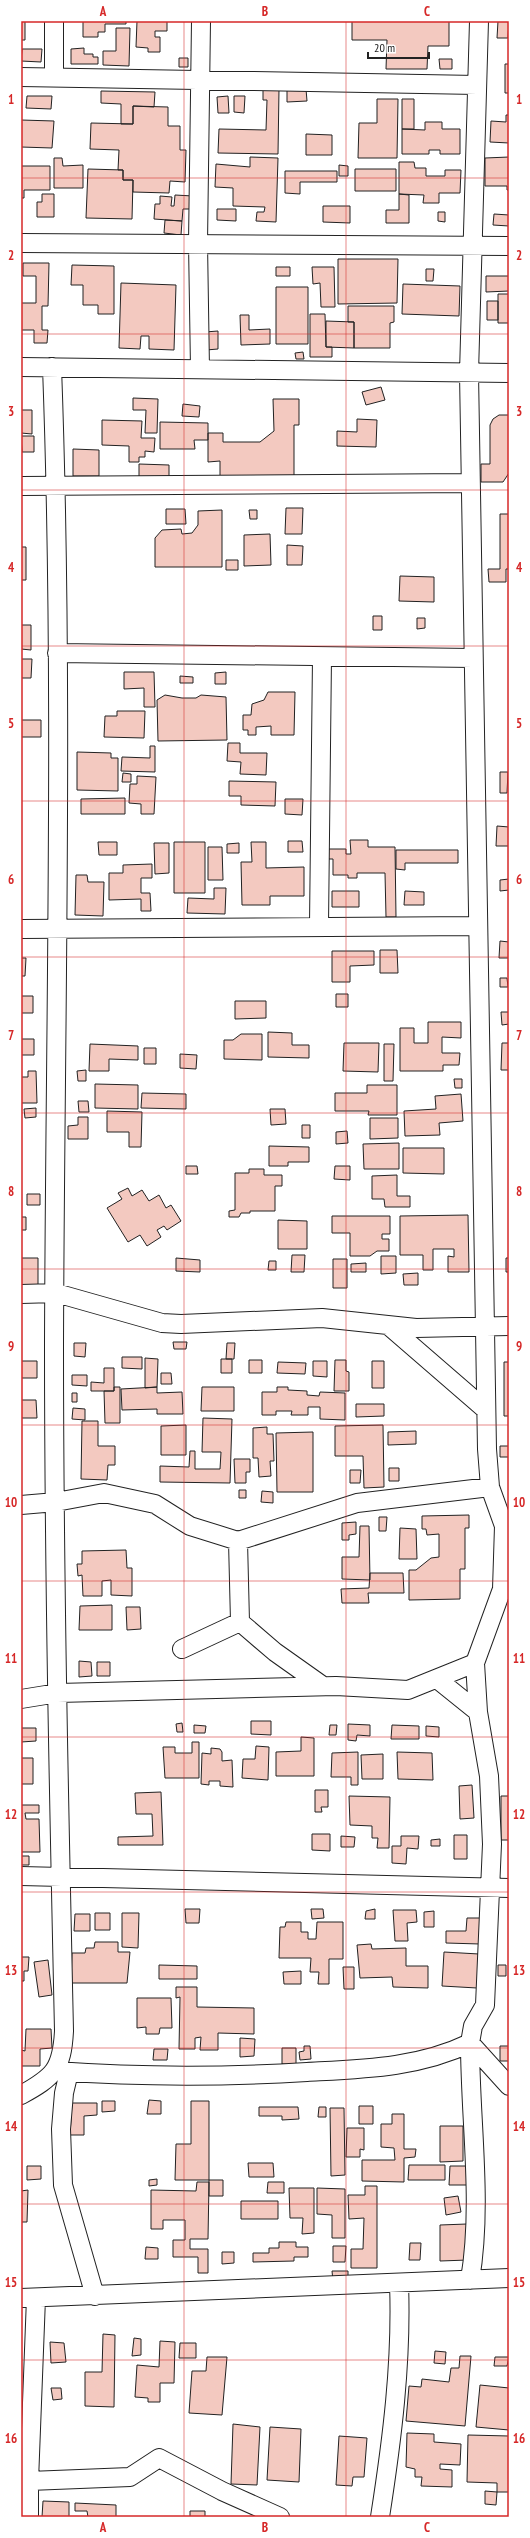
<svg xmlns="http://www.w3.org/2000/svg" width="530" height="2538" font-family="'PT Sans Narrow',sans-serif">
<rect width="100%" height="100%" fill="#fff"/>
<!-- building -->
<path fill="#f3c9c0" stroke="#222" d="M21,21h4v19h-4z
M83,21h43v3h-21v8h-7v5h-15z
M137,21h30v10h-12v6h5v15h-12v-4l-12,-1z
M352,21h97v25h-21l-1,23h-41l1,-29h-35z
M498,21h11l-1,17h-11z
M116,28h14l-1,38 -26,-1v-14h13z
M84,48v6h9v3h5v7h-27v-15z
M22,49h20l-1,13 -20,-1z
M179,58h9v9h-9z
M439,59h13v10h-12z
M505,64h4v29h-4z
M263,88l16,1 -1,65 -60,-1 1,-24 47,1 1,-30h-4z
M287,89h19l1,12 -20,1z
M101,91l54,1 -1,15 -21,-1v18h-12v-20l-20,-1z
M27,96h25l-1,13 -25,-1z
M228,96l1,17h-11l-1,-16z
M234,96h11l-1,17 -10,-1z
M377,99h21l-1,59h-39l1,-35h18z
M402,99h12v30h-12z
M133,106l35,1v19h12v24h6l-1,32 -15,-1 -1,12 -36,-1v-12h-10v-10h-5l1,-20 -29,-1 1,-26 42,1z
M506,115h3v28l-19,-1 1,-21 15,1z
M21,120l33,1 -2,27 -31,-1z
M425,122h17v7h18v25h-20v-4h-11v4h-27v-25l23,1z
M306,134l26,1v20h-26z
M250,157l28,1 -2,64 -20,-1 1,-9h7l1,-5 -32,-1v-18l-18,-1 1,-23 34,3z
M509,157v33h-2v-4h-22v-28z
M54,158h8l1,8 20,-1v23h-29z
M399,162h15l1,6h11v8h19v-6h16l-1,23h-21v10h-16l1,-8 -25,-1z
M339,165l9,1v10h-9z
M21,166h29v24h-26v8h-3z
M88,169l35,1v10h10l-1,39 -46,-1z
M355,169h41v22h-41z
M285,171h52v11h-37v12l-15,-1z
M42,194h12v23h-17v-15h5z
M399,194l10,1v28h-23v-13h13z
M175,195l18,1 -1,13h-9l-1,12 -28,-2 1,-15h5v-8l12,1 -1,9h3z
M323,206h27v17l-27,-1z
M217,209h19v12l-19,-1z
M438,212h7v10l-7,-1z
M494,214l15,1v11l-16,-1z
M165,220l17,1 -1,14 -17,-2z
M338,259h60l-1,44 -59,1z
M23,263h26l-1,43h-6v24h6l-1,13h-13v-13h-13v-27h15v-27h-13z
M72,265l42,1v48h-16v-9h-15v-20h-12z
M276,267h14v9h-14z
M312,267h22l1,40h-14l-1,-24 -7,1z
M426,269h8l-1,12h-7z
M486,276h23v15l-23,1z
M121,283l55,2 -2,65 -25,-1v-13h-8l-1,13 -21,-1z
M403,284l57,2 -1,30 -57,-2z
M276,287h32v57h-32z
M498,294h11v29h-11z
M487,301h11v19h-11z
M348,306h46v16l-4,1v25h-36v-26h-6z
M310,314h15l1,33h6v10h-22z
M240,315h9v15l21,-1v15l-29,1z
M326,321l28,1v26l-28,-1z
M218,331v18l-12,1 -1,-18z
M303,352l1,7h-8l-1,-6z
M381,387l4,13 -19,5 -4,-13z
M133,398l25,1 -1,34h-12l1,-23h-13z
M273,399h26v26h-5v54l-74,1v-19l-12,1v-29h15v9h37l14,-11z
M183,404l17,2 -1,11 -17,-1z
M21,410h11v24l-11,-1z
M499,415h10v58l-6,9h-22v-18h9v-39l3,-6z
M357,419l20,1 -1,27 -39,-1v-15l20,1z
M102,420l40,1 -1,17h14l-1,14 -9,-1v6h-6v5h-10v-16l-27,-1z
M160,422l48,1v17h-14l1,9h-35z
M21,436h13v16h-12z
M73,449l26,1v26h-26z
M139,464l30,1v14l-30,-1z
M286,508h17l-1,26h-17z
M166,509h19l1,15h-20z
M222,510v57h-67v-29l7,-8 19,-1 1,5 10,-1 6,-8v-14z
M249,510h8v9h-7z
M500,514h9v55h-3v13h-17l-1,-13h12z
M270,534l1,31 -27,1v-31z
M287,545l16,1 -1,19h-15z
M21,547h5v33h-5z
M226,560h12v10h-12z
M400,576l34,1v25l-35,-1z
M373,616h9v14h-9z
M417,618h8v10l-8,1z
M21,625h10v25l-10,-1z
M21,659h11l-1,19h-10z
M124,672h30l1,35h-11v-19l-20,1z
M226,672v12h-11v-11z
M180,676l13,1v6h-13z
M268,692h27l-1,43h-23v-9l-15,1v8h-8v-5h-5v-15h8l1,-11 12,-4z
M165,695l17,3h14l5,-3 25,2 1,43 -69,1 -1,-41z
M117,711h28l-1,27 -40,-1 1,-21h12z
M21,720h20v17h-20z
M228,743h12v10h27l-1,22 -26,-1 1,-12 -14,-1z
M150,746h5v26l-34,-1 1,-14 28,1z
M77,752l34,1v5h7v33l-41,-1z
M500,772h8l-1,21h-7z
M123,773l8,1v8h-9z
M137,776l19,1 -2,37h-13v-10l-12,-1 1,-19h7z
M229,781l47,1 -1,24 -34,-1v-9h-12z
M125,798v16h-44v-15z
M285,799h18l-1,16 -17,-1z
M497,826l12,1v19h-13z
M350,840h18v7h27l1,70h-10l-1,-44h-28v5h-9v-3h-15v-16h-6v-10h19v5h5z
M288,841h14l1,11h-15z
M98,842h19v13h-18z
M174,842h31v51h-31z
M251,842h15v26l38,-1v29h-34v9h-28l-1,-43h11z
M154,843h15v30l-14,1z
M239,843v10h-12v-9z
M208,847h14l1,33h-15z
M396,850h62v13h-53v7l-9,-1z
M152,864v14h-11v15h9l1,18h-10v-12l-32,1v-27h14v-8z
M76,875h11l1,7h16l-1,34 -28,-1z
M509,879v11l-9,1v-11z
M214,888h12l-1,26 -38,-1 1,-15 26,1z
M332,891h27v16h-27z
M405,891l19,1v13h-20z
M500,941l9,1v16h-10z
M380,950h17l1,23h-18z
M332,951h42v14l-24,1v16h-18z
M21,958h5l-1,18h-4z
M500,978h7l1,9h-8z
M336,994h12v13h-12z
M21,996h12v17h-12z
M235,1001h31v17l-31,1z
M501,1012h8v12l-7,1z
M428,1022h33v16l-19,-1v16h18l-1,12h-16v6h-43v-43h14v15h14z
M268,1032l24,1v12h17v13l-41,-1z
M241,1034h21v26l-38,-1v-19h9z
M21,1039h13v16h-13z
M344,1043h35l-1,29 -35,-1z
M502,1043h7v27h-8z
M90,1044l48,2v14l-29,-1v12h-20z
M384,1044h10l-1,37h-9z
M144,1048h12v16h-12z
M180,1054l17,1 -1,14 -16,-1z
M86,1070v11h-8l-1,-10z
M28,1071h8l1,32h-16v-26h7z
M454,1079h8v9h-7z
M95,1084l43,1v24l-43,-1z
M367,1085h30v30h-29l1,-4h-34v-18h32z
M142,1093l44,1v15l-45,-1z
M461,1094l2,27 -24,2 1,12 -35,1 -1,-25 32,-2 -1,-13z
M78,1101h10l1,11h-10z
M36,1108v9l-11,1 -1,-9z
M270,1109h15l1,15 -15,1z
M107,1111l35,1 -1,35h-12v-15h-22z
M78,1117h10v22h-20v-13l10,-1z
M370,1118h28v20l-28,1z
M302,1125h8v13h-8z
M347,1131l1,12 -12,1v-12z
M399,1143v26h-35l-1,-25z
M269,1146l40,1v15h-21v4h-19z
M403,1148h41v26l-41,-1z
M186,1166h11l1,8h-12z
M335,1166h15v14l-16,-1z
M249,1169h15v6h18v11h-7v25h-25v2h-9l-2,4h-10v-6l6,-1v-37h14z
M397,1175v21h13v11h-25l-1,-8h-12v-23z
M128,1188l4,8 10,-6 7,11 10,-6 7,13 5,-3 10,16 -14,9 -3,-4 -7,4 4,7 -14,9 -7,-11 -12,7 -21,-34 15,-9 -4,-6z
M27,1194h13v11h-13z
M468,1215l1,57h-21v-16l6,1v-8h-21v21h-10v-15h-23v-39z
M332,1216h58v18h-8v5h7v12h-12l-7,5h-20v-23h-18z
M21,1217h5v13h-5z
M278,1220l29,1v28h-29z
M292,1255h13l-1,17h-13z
M381,1256h15v17l-15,1z
M21,1258h17v28h-17z
M176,1258l24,2v12l-24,-1z
M506,1258h3v14h-3z
M333,1259h14v29h-14z
M269,1261h7v9h-8z
M366,1263v9h-15v-8z
M418,1273v12h-14l-1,-11z
M173,1342h14l-1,7h-12z
M74,1343h12l-1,14 -11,-1z
M227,1343h8l-1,16h-8z
M122,1357h20v12l-20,-1z
M145,1358l13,1 -1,28 -12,1z
M221,1359h11v14h-11z
M249,1360h13v13h-13z
M335,1360h11v11l3,1v19h-15z
M21,1361h16v17h-16z
M313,1361h14v16l-14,-1z
M372,1361h12v27h-12z
M278,1362l28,1 -1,11 -28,-1z
M504,1362h5v54h-5z
M104,1368h10v23h-23v-9l13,1z
M161,1373h10l1,11h-11z
M72,1375h15v11l-15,-1z
M114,1387h6v36h-15l-1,-32h10z
M157,1387v6l25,-1 1,22h-26v-5l-35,1 -1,-21z
M202,1387h32v24h-33z
M277,1387h11v3l19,1v4l12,1 1,-4 25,1v27l-25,-1v-12h-12v8h-17l1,-4h-16v4h-14v-23h15z
M72,1393h5v9h-5z
M21,1400h15l1,18h-16z
M356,1404h28v12l-28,1z
M73,1408l12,1v11l-13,-1z
M203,1418l29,1 -2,64 -70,-1v-16l29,1 1,-16h5v18h25l1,-17h-19z
M82,1421h16v25h17v19h-7l-1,15 -26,-1z
M186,1425v30h-25v-29z
M383,1425l1,62 -20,1 -1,-32h-28v-30z
M267,1427v7h6l1,27h-4l1,15 -12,1 -1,-19h-5v-30z
M416,1431v13l-28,1v-13z
M313,1432v60h-36l-1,-59z
M500,1446h9v11h-9z
M234,1459h16v13h-4v11h-11z
M389,1468h10v13h-10z
M350,1470h11l-1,13h-10z
M239,1490h7v8h-7z
M262,1491l11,1v11l-12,-1z
M469,1515v13h-4v41h-5v30l-51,1v-30h7l15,-12 8,-1v-23l-12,1 -1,-6h-4v-13z
M379,1517h8l-1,14h-7z
M356,1522v12l-7,1v5h-7v-17z
M360,1526h9l1,54 -28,-1v-22h17z
M400,1528l16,1 1,30h-18z
M126,1550l1,18h5v28l-21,-1v-15l-9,1v15h-19l-1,-21 -4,1 -1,-12h5v-13z
M370,1573h33l1,20h-36l1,10h-27l-1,-14 28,-1z
M112,1605v25h-33l1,-24z
M126,1607h14l1,22 -14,1z
M79,1661l12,1 1,14 -13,1z
M97,1662h13v14h-13z
M251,1721h20v14l-20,-1z
M182,1723l1,9h-6l-1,-8z
M348,1724l22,1v11l-13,-1 -1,6 -8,-1z
M194,1725l12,1 -1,7h-11z
M330,1725h7l-1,10h-7z
M392,1725l27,1v13h-28z
M426,1726l13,1v10l-13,-1z
M21,1728h15v13l-15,1z
M301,1737l13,1v38h-38v-24l25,-1z
M192,1742h7v36h-34l-2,-31h12v6h17z
M256,1746l13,1 -1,33 -26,-2 1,-19h12z
M211,1748l9,1 2,3v9l10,-1 1,27 -13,-1v-5h-11v4l-8,-1 1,-31 9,1z
M358,1752v33h-7v-8h-20l1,-24z
M397,1752l35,1 1,27 -35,-1z
M383,1754v25h-21l-1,-24z
M21,1758h12v26h-12z
M472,1785l2,33 -14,1 -1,-33z
M315,1790h13v17h-7l1,5h-7z
M161,1792l2,53h-45v-8l35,-1 -1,-22h-16l-1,-21z
M349,1796l41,1 -1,51h-12l1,-10h-6v-12l-22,-1z
M501,1796h8v44h-8z
M21,1805h18v8h-14l1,6h13l1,33h-19z
M312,1834h18v17l-18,-1z
M454,1835h13v24h-13z
M341,1836l14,1 -1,10h-13z
M401,1836h18l-1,13 -11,-1 -1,16 -14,-1v-17h9z
M440,1839v7h-9v-6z
M21,1856h8v9h-8z
M185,1909h15l-1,14h-13z
M311,1909h12l1,9 -12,1z
M375,1909v10h-10l1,-8z
M393,1910h23l1,12 -10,1 1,18h-13z
M434,1911v16h-10v-15z
M95,1913h15v17h-15z
M122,1913h17l-1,35 -16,-1z
M75,1914h15v17h-16z
M467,1918h13v26l-34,-1v-12h20z
M286,1922h15v10h7v7h8l1,-17h26v37h-14v25h-11l1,-12h-9l1,-14h-32l1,-31h5z
M95,1942h23v10h12l-3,31h-56l1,-30h13l1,-5h8z
M371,1944l1,5 34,-1v18h22v22l-35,-1 -1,-10 -32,1 -3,-33z
M444,1952l35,2 -2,34 -35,-2z
M21,1957h8l-1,14h-4v10h-3z
M48,1960l4,35 -13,2 -5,-35z
M159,1965l38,1v13h-38z
M498,1965h8v11h-8z
M343,1967h11v22h-10z
M301,1971v13h-17l-1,-12z
M176,1987h21v20l57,1v26l-36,-1v17h-18l1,-13 -6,1v11h-16l1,-52 -4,1z
M137,1998h34l1,30h-12l-1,6h-13v-7l-9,1z
M26,2029h25l1,19 -12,1v17h-19v-16l4,1z
M240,2038l15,1 -1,17 -14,1z
M304,2046h6l1,13 -11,1 -1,-8 5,-1z
M500,2046h9v15h-9z
M282,2048h14v17l-14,-1z
M154,2049h14l-1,11h-14z
M149,2100l12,1v13h-14z
M102,2101h13v10l-13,1z
M191,2101h18v79h-34l1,-36h15z
M72,2103h25v12l-13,1v19h-14z
M359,2106h14v18h-14z
M259,2107h39l1,12 -17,1v-4h-23z
M319,2107h7v10h-8z
M330,2108h14l1,67 -14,1z
M392,2114h12v35h12l-1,8 -11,1v24l-42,-1v-21h33l-1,-12 -13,-1v-23h11z
M440,2126h23v35l-23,1z
M347,2128h17v22l-4,-1v8h-14z
M248,2163h25l1,14h-25z
M409,2165h36v15h-37z
M27,2166h14v13l-14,1z
M450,2166h18v19h-19z
M157,2179v6l-8,1v-6z
M209,2180h14v16h-14z
M197,2182h12l-1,57h-18v10h18v24h-10v-16h-25v-17h12v-20h-22v9h-12v-39l45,1z
M268,2182h16v11h-17z
M365,2186h12v82h-26v-19h12l1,-31 -15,1 -1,-24h17z
M289,2188h25v45l-12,1 1,-16h-13z
M317,2188l28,1v49h-13v-23l-15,-1z
M28,2190l-1,32h-6v-31z
M458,2196l3,16 -15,3 -2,-17z
M241,2201h37v18h-37z
M467,2224l1,36 -28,1v-36z
M279,2242h17v5h12v10h-14v4l-41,1v-9h16v-5h10z
M410,2243h11l-1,17h-11z
M333,2246h13l-1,16h-12z
M146,2247l12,1v11h-13z
M222,2252h12v11l-12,1z
M332,2271h16v10h-15z
M103,2334l12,1 -1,72 -29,-1v-34h17z
M134,2338l7,1v16l-9,1z
M160,2341l15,1 -1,41h-14v19h-12v-4l-13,-1 2,-32 22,2z
M50,2342l14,1 2,19 -15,1z
M180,2343h16v15h-17z
M435,2351l11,1 -1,12 -11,-1z
M460,2356h11l-6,70 -59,-5 3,-35 12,1 1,-8 27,3 2,-14h8z
M207,2357h20l-5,58 -33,-2 3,-42h14z
M495,2357h14l-2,9h-13z
M480,2385l29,3v42l-33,-3z
M51,2388h10l1,11 -9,1z
M233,2424l27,3 -3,58 -26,-1z
M270,2427l31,2 -2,53 -32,-2z
M407,2433l27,1v8l27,2 -1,21 -20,-1v5l12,1v17l-31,-1 1,-9h-7v-8l-9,-2z
M468,2435l41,1v56h-12v-9l-30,-1z
M339,2436l28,2 -3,39h-11l-1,9 -16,-1z
M485,2491l12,1 -1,13 -11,-1z
M43,2501l26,1v15h-27z
M75,2503l41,2v12h-28l-1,-6h-12z
M190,2511h15v6h-15z"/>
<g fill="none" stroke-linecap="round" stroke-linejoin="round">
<!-- minor casing -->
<g stroke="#222" stroke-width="20">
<path id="minor" d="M21,77l456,8
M54,78v-57
M21,243l488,3
M21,367l488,6
M200,369l-2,-126 3,-222
M21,486l449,-3
M57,653l416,5
M319,925l3,-268
M21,929l456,-3
M21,1294l35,-1 106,30 19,1 141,-6 94,10 93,-2
M389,1326l97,84
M21,1505l35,-3 48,-9 51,11 35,22 48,15 119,-38 133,-16
M238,1541l2,81 35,30 48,34
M182,1649l58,-27
M437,1679l41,33
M21,1699l37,-6 278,-7 72,4 67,-27 27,-74 2,-63 -14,-39 -3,-38 -18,-1076 10,-352
M21,1876l488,12
M470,2043c0,78 13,160 0,237
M470,2043l39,43
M55,2071c84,6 168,6 252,1 56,-3 111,-4 163,-29l3,-17 12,-21 7,-161 -3,-68 -11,-64 -3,-49
M69,2072l-5,21 -3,36 2,56 32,111
M21,2095c33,-18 41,-26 43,-64 -5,-229 -10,-457 -10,-686 1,-326 10,-652 -2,-978
M21,2298l488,-20
M21,2483l8,-2 7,-183
M29,2517v-36l101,-4 29,-19 63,33 58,26
M380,2517c12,-77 22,-155 19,-234"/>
</g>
<!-- minor -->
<use href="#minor" stroke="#fff" stroke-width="18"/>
</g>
<!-- grid -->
<path fill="none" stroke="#d62828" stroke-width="1" stroke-opacity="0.55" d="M184,21v2496M346,21v2496M21,178h488M21,334h488M21,490h488M21,646h488M21,801h488M21,957h488M21,1113h488M21,1269h488M21,1425h488M21,1581h488M21,1737h488M21,1892h488M21,2048h488M21,2204h488M21,2360h488"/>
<!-- border -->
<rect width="530" height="2538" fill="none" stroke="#ffffff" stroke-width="44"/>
<!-- scale -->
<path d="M368 52v6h61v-6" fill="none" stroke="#222222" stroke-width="2"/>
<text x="374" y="52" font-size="12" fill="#222222" stroke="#ffffff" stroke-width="3" paint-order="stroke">20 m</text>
<rect x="22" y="22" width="486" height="2494" fill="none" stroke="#d62828" stroke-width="1.5"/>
<g font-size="13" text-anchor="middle" font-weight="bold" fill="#d62828">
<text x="103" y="16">A</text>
<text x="265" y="16">B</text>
<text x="427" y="16">C</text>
<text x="11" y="104">1</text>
<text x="519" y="104">1</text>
<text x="11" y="260">2</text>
<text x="519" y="260">2</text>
<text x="11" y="416">3</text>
<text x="519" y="416">3</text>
<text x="11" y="572">4</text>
<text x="519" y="572">4</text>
<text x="11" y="728">5</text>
<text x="519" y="728">5</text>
<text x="11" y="884">6</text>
<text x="519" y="884">6</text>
<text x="11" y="1040">7</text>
<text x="519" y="1040">7</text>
<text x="11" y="1196">8</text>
<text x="519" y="1196">8</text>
<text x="11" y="1351">9</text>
<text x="519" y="1351">9</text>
<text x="11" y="1507">10</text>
<text x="519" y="1507">10</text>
<text x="11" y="1663">11</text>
<text x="519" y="1663">11</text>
<text x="11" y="1819">12</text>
<text x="519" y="1819">12</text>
<text x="11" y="1975">13</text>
<text x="519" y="1975">13</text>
<text x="11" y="2131">14</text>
<text x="519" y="2131">14</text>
<text x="11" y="2287">15</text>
<text x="519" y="2287">15</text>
<text x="11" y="2443">16</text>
<text x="519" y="2443">16</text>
<text x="103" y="2532">A</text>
<text x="265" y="2532">B</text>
<text x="427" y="2532">C</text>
</g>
</svg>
